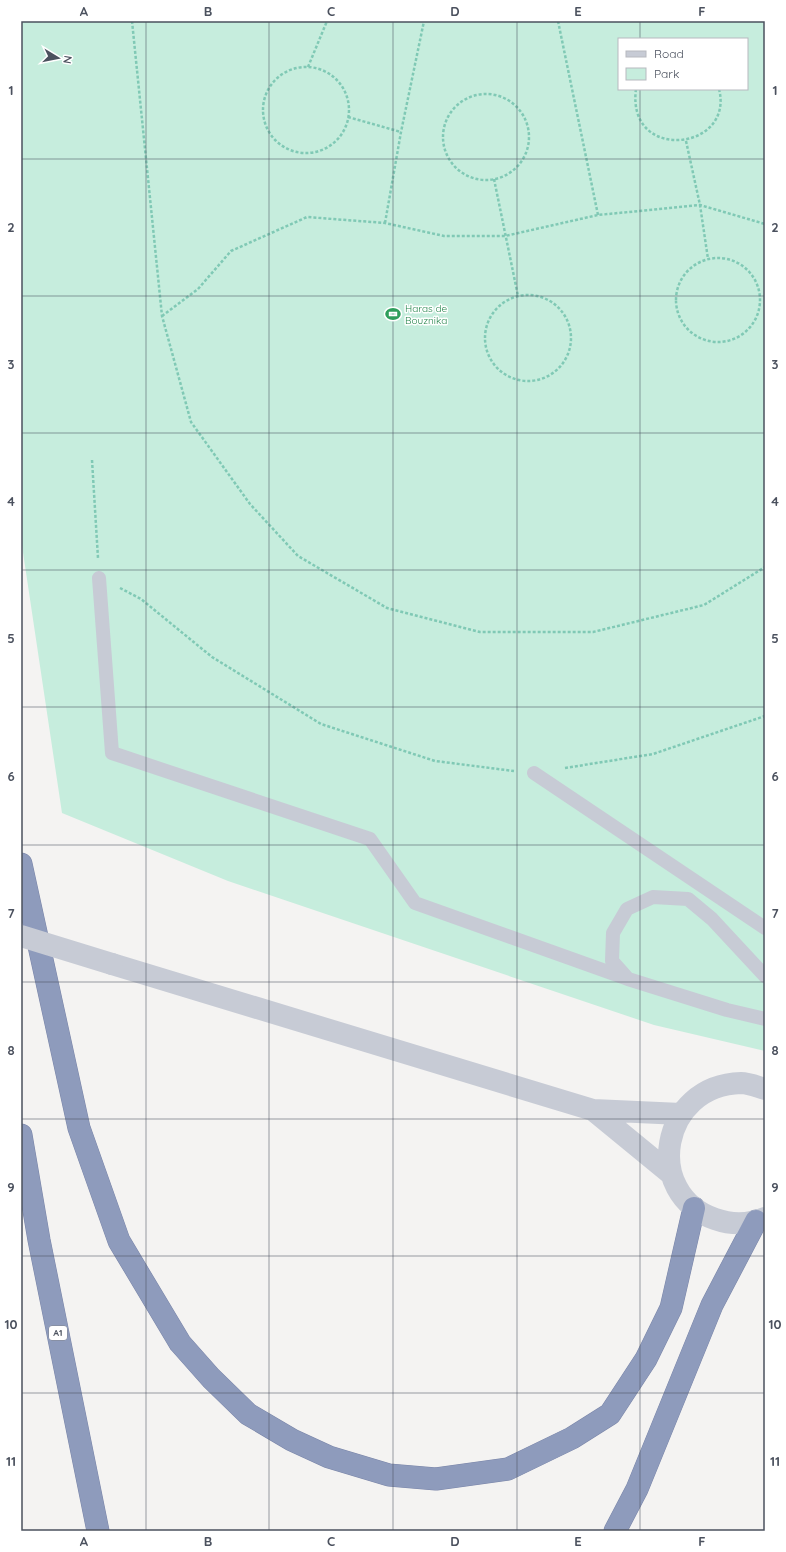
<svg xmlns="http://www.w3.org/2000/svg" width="786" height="1552" font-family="Quicksand,sans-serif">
<rect width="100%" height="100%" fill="#f4f3f2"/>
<!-- green -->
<path fill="#c6eddd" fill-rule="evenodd" d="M21,21h744v1030l-111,-26 -426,-144 -166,-68 -41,-274zM619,39h128v50h-128z"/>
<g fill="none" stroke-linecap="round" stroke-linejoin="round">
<!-- motorway casing -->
<g stroke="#7a85a8" stroke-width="23">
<path id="motorway" d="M21,864l58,264 40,113 61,102 31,35 37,36 44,26 37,17 60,18 47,4 72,-10 64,-31 38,-24 36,-55 25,-51 23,-100
M21,1135l18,105 59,291
M615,1531l22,-42 75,-184 44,-84"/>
</g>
<!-- path -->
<path stroke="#80c9b5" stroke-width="2.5" stroke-dasharray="3 2" stroke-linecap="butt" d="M132,21l30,295 29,106 59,82 48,52 89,52 93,24h113l111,-27 61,-38
M558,21l40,194
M308,67l19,-46
M263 110a43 43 0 1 1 86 0a43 43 0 1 1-86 0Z
M636,89c-10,74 99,62 83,0
M443 137a43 43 0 1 1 86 0a43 43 0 1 1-86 0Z
M348,117l53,15
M686,141l14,64 8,54
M494,179l24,117
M385,223l16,-91 23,-111
M676 300a42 42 0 1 1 84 0a42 42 0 1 1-84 0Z
M485 338a43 43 0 1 1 86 0a43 43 0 1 1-86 0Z
M162,316l36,-27 33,-38 76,-34 78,6 59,13h61l93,-21 102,-10 65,19
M92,460l6,98
M120,588l21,11 71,58 109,67 114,37 79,10
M565,768l88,-14 112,-38"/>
<!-- service -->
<path stroke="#c7cbd5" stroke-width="14" d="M99,578l13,175 258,86 45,64 213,76
M534,773l231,155
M765,976l-53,-57 -24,-20 -35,-2 -26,12 -14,24 -1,28 16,18 99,31 38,9"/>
<!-- tertiary -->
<path stroke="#c7cbd5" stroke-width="22" d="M112,964l481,146 88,4
M765,1089c-7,-2 -16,-6 -24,-6 -81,2 -99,111 -26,136 17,6 33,6 50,-1
M593,1110l78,64"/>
<!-- motorway -->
<use href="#motorway" stroke="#8e9bbc" stroke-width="22"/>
<!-- tertiary-bridge -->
<path stroke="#c7cbd5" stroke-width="22" d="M21,936l91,28"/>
</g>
<!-- grid -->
<path fill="none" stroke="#4b515e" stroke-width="1" stroke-opacity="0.55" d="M146,21v1510M269,21v1510M393,21v1510M517,21v1510M640,21v18M640,89v1442M21,159h744M21,296h744M21,433h744M21,570h744M21,707h744M21,845h744M21,982h744M21,1119h744M21,1256h744M21,1393h744"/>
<!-- icons -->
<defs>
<g id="stadium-bare" transform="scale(1.2)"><path d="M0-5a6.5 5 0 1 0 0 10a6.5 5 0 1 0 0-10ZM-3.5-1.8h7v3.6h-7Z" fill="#2e9e5b" stroke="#fff" stroke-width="2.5" paint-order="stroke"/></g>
</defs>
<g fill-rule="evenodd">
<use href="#stadium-bare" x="393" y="314"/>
</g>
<g text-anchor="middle" stroke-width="3" stroke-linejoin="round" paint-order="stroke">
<!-- shield labels -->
<rect fill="#fff" stroke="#81858e" stroke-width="1" x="49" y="1326" width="18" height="14" rx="3"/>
<g font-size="9" font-weight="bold" fill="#4b515e">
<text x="58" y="1336">A1</text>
</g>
<!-- leisure labels -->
<g font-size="10" fill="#27864d" stroke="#fff" text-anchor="start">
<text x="405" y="312">Haras de<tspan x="405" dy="12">Bouznika</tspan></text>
</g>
</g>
<!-- border -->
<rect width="786" height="1552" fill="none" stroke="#ffffff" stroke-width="44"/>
<!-- legend -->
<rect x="618" y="38" width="130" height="52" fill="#ffffff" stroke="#b7b9bf"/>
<rect x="626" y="51" width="20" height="6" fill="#c7cbd5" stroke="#b7b9bf"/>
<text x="654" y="58" font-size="12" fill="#4b515e">Road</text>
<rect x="626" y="68" width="20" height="12" fill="#c6eddd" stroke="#b7b9bf"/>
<text x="654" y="78" font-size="12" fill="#4b515e">Park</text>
<!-- north arrow -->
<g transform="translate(58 58) rotate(100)" stroke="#ffffff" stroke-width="3" paint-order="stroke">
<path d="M0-3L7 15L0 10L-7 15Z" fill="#4b515e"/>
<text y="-6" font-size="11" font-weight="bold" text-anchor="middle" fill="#4b515e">N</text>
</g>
<rect x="22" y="22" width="742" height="1508" fill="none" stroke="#4b515e" stroke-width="1.5"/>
<g font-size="13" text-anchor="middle" font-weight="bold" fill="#4b515e">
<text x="84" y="16">A</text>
<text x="208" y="16">B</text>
<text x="331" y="16">C</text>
<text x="455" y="16">D</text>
<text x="578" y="16">E</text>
<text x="702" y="16">F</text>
<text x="11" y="95">1</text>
<text x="775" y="95">1</text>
<text x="11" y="232">2</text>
<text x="775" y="232">2</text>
<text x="11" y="369">3</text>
<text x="775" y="369">3</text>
<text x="11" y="506">4</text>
<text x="775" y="506">4</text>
<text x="11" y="643">5</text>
<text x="775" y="643">5</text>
<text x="11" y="781">6</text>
<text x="775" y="781">6</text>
<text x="11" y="918">7</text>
<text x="775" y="918">7</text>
<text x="11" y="1055">8</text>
<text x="775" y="1055">8</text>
<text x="11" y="1192">9</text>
<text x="775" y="1192">9</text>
<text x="11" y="1329">10</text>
<text x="775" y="1329">10</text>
<text x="11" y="1466">11</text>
<text x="775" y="1466">11</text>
<text x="84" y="1546">A</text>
<text x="208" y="1546">B</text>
<text x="331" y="1546">C</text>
<text x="455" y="1546">D</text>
<text x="578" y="1546">E</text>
<text x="702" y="1546">F</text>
</g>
</svg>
